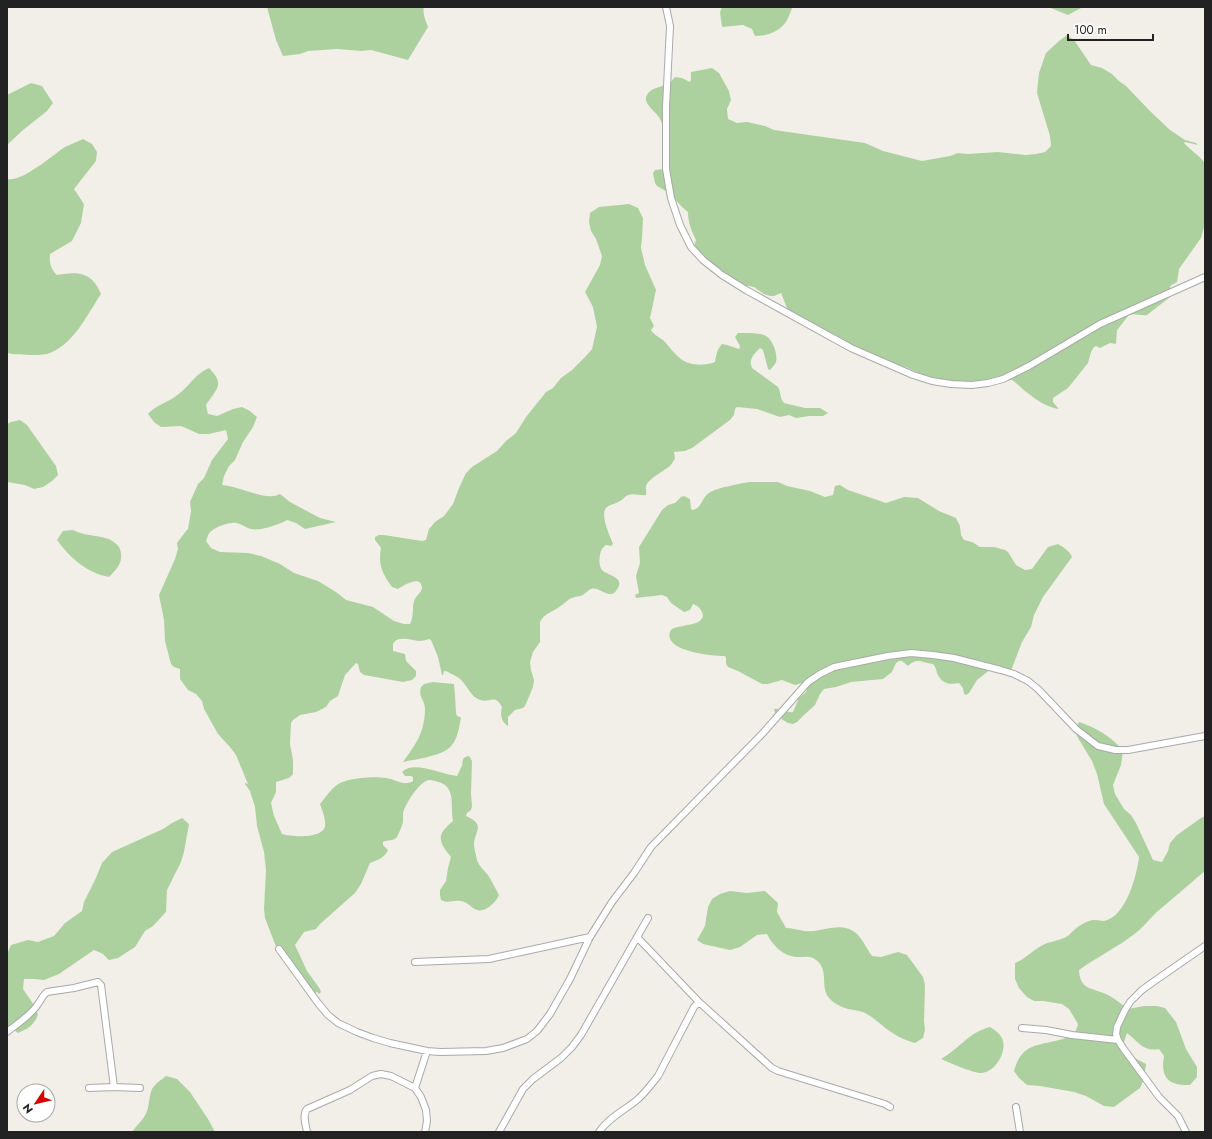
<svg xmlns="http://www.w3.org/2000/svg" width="1212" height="1139" font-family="Jost,sans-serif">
<rect width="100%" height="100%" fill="#f2efe9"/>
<!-- forest -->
<path fill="#add19e" d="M267,7h157c-2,7 2,14 4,20l-20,33 -37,-10 -10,1 -24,-2 -29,2 -8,3 -17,2 -7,-16z
M722,7h71c-3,5 -4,10 -7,15 -7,10 -19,14 -31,14l-3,-7 -9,-4 -21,2 -2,-15z
M1048,7h35l-15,8z
M1067,35l7,5 17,25 11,3 10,6 7,7 7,5 24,25 20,19 15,10 11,3 2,2 -13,-3 -1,1c6,7 15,12 21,20v60l-4,15 -22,31 -2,13 -7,4 2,7 -2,4 -23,18c-6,1 -12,-2 -18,0l-12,15 -1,14 -6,-1 -10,5 -4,-2 -2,1 -3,5 -3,11 -20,25 -15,10v4l5,6v1c-10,-2 -21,-8 -29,-15 -6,-4 -11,-10 -17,-14l-64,7 -42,-20 -42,-10 -75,-44 -8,-20 -7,3h-4l-6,-2 -10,-7 -11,-2 -15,-10 -12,-6 -8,-10 -15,-10 3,-9c-5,-10 -8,-18 -8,-28l-6,-5 -13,-14 -12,-7 -2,-3 -2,-10 2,-3 9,-1 2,-12 4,-7 -1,-1 -5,-1 -2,-2c1,-2 2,-6 2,-9 1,-6 -2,-16 -6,-21 -3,-5 -16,-13 -11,-21 4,-8 15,-8 22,-11 2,-2 4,-5 6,-7l7,1 8,4 1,-3v-7l21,-4 7,5 10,18 2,9 -4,9 1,10 9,4 10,-1 18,4 9,4 91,13 18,8 39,10 28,-5 8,-3 10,1 30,-2 28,3 10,-1 9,-2 6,-6 -1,-10 -13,-43 1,-11 1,-9 7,-20 13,-12z
M31,83l11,3 11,17 -6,8 -24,19 -16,15v-50z
M83,139l9,5 5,8 -1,9 -22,28 10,15 -3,19 -9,18 -22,13c-1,9 1,15 7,21 22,-4 35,-3 44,19 -14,21 -28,52 -54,60 -6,1 -12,1 -18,1 -8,-1 -15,0 -22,-2v-174c16,3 44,-23 58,-32 6,-3 12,-5 18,-8z
M629,204l9,4 5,10 -1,20 -1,10 4,17 11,25 -6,28 4,8 -3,4c3,5 8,7 12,10 6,6 11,14 18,19 9,7 23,7 34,3 1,-6 2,-13 7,-18l5,1 12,4 1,-3 -5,-9 3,-4c8,0 21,-1 28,3 7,4 12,19 10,26 -1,3 -4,5 -6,8l-2,-1 -5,-19 -3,-2c-6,6 -12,12 -8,20l26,19c3,5 2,12 6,16l21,5h15l8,5 -5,3h-14l-6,1 -7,1 -7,-3 -9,2 -23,-8 -20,-2 -2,2 -1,6 -4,5 -38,28 -7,3 -11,1 1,6c-1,3 -3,5 -5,8 -6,5 -22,13 -24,20 -1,3 1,6 0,9 -6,1 -12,-2 -18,0 -3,1 -5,5 -8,6 -4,3 -10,3 -14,7 -6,7 4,28 7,36l-2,2 -5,-1c-4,3 -5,5 -6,10 -1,5 -1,11 2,15 6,6 25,7 14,21 -7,9 -17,-5 -25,-2 -3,1 -5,4 -8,6 -3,2 -8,1 -11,3 -4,1 -7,5 -10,7 -7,6 -18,8 -22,17v20l-7,10 -3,10 1,8 3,10 -1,7 -8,19 -2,2 -8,2 -7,7v9c-7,-5 -8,-11 -6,-19 -8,-15 -13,-2 -24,-8 -7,-3 -11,-13 -16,-18 -4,-5 -11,-7 -16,-10h-2l-1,4h-1l-4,-18 -7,-17 -2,-1c-3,1 -7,2 -10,2 -7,-1 -22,-6 -26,3 0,2 0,4 0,7l12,3 1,7 10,10v5l-4,4 -9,2 -39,-7 -4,-3 -2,-8 -2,-1 -11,12 -7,21 -8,5 -4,6 -10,5 -16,3 -7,5 -2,3 -1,21 3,16v14l-4,4 -13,4v10l-5,11 3,13 8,18c9,3 41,5 43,-8 1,-7 -3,-16 -5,-22 6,-7 12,-17 20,-21 10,-5 35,-7 46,-5 10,1 18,9 27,3v-4l-2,-1h-6l-3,-4c12,-12 40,3 55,4 2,-4 3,-7 5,-10 1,-6 0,-9 7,-10l3,5 -1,33 1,12 -1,4 -4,3 -1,3c20,9 9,14 8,28 0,4 2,11 3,16 2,6 7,10 11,15 4,6 7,13 11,20 -3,6 -5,8 -10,12 -15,10 -17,-5 -29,-6 -8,-1 -11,3 -19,-1l-1,-5v-5l6,-9 2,-13 3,-11c-13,-16 -15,-22 2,-36 -3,-17 4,-36 -18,-40 0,0 -5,-1 -6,-1 -10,2 -23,23 -26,33 0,3 0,6 0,9 -1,4 -4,11 -6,15 -4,5 -9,2 -14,5v3l5,5c-3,8 -11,10 -18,13l-9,21 -6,9 -35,31 -4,5 -12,3 -9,13 12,26 13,18 1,3 -2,2 -2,-2 -7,4 -26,-36 -9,-16 -10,-26 -1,-9 2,-39 -2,-18 -7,-26 -2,-19 -5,-16 -5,-7v-1l3,1 -12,-29 -6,-8 -12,-13 -14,-25 -2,-8 -6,-7 -8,-4 -8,-11v-10l-6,-2 -3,-3 -6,-23 -1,-21 -5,-25 16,-36 3,-10 -1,-6 9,-12 2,-2 3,-18 -1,-9 8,-18 6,-6 8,-18 16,-21 -2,-9 -17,4h-10l-18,-8 -20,1 -7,-5 -6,-8c9,-10 22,-12 32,-21 11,-9 15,-19 29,-25 17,17 7,21 -3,37l2,9 9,2 16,-7 9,-2 8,4 7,6 -4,10 -10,15 -8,18 -6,6 -5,10 -2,9c15,1 39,13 51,11 3,0 4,-1 7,-2l10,8 30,16 16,4 -31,7 -9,-6 -9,-3c-9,5 -26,11 -36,9 -5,-1 -9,-5 -15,-6 -7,-1 -20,4 -26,9 -2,3 -3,6 -4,9l5,7 9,4 28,1 13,3 19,8 14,9 24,8 18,11 10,8 27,7 21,14 10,3h6c4,-7 2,-15 4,-23 1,-4 8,-9 8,-13 -1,-14 -19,-2 -24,1l-6,-2c-10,-14 -14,-22 -11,-39l-6,-8v-3l4,-2h5l38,6 4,-1 3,-11 6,-7 9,-6 9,-12 6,-16 7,-15 6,-6 25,-16 9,-10 10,-8 10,-16 20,-25 7,-4 8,-10 11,-8 14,-14 6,-7 5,-22 -4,-20 -8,-15 15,-27 2,-9 -6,-17 -5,-8 -2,-9 1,-9 9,-6z
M20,420l7,5 29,41 2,9 -6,6 -9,6 -9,2 -9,-4 -18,-3v-58l4,-2z
M749,482h29l9,4 23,5 15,6 8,-2 2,-9 5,-1 8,5 38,13 18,-6 14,1 21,13 17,7 4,8 1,9 3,5 8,2 8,5h14l11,3 3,2 8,13 9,5 7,-1 16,-22 10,-3c5,3 12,7 14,13l-29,40 -9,18 -3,12 -9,15 -10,26 -3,4 -18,-3 -14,11 -8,13 -3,2 -2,-1 -1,-6 -4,-5c-10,2 -17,1 -22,-10 -1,-3 -1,-6 -4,-9 -12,-1 -15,-7 -25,2l-6,-5h-3l-3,2 -4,9 -9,7 -32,3 -15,5 -12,2 -4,5 -5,11 -11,10 -7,7 -4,2 -5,-1 -5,-3 -8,-7 -1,-4c7,-1 12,4 19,3l6,-14 7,-6 1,-4 -2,-4 -3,-1 -7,2 -13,-5 -14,4h-6l-24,-13 -10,-4 -2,-3v-6l-1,-2c-14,0 -49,-4 -55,-17 -1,-3 -1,-6 1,-9 6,-6 37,-3 31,-18 -2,-4 -4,-6 -9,-8l-3,6 -6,2 -13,-9 -4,-6 -5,-2 -26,3 -1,-3 4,-2 -3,-17 4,-13 -1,-16 23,-37 6,-5 7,-2 6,-6 3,-1 6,3 1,9 1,2c10,-1 9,-12 17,-17 6,-5 30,-9 40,-11z
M73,530c12,6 24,5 36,9 4,2 8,5 10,8 6,13 -1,21 -10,30 -22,-4 -39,-19 -52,-37l6,-9z
M433,682l21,2 1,11 1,18 1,3 3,1 1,1c-2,9 -3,20 -9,27 -8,11 -36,14 -49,17 13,-18 22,-30 22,-54 -1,-9 -7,-11 -4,-21l3,-3z
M1079,722c16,5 35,16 44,29l-2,14 -8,20 2,9 9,15 7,6 5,8 17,37 9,2 6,-11 2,-8 7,-8 24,-17 4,-2v55c-16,13 -31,27 -47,40 -9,8 -15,17 -25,24 -17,13 -36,22 -54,35 1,22 15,17 31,26 6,4 12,8 18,13l16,-3h13l8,2 11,14 10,27 11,18v10l-7,8c-21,1 -30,-7 -26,-29l-5,-7c-16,3 -20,-7 -32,-16l-3,9 7,14 15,8 -2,15 -4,9 -26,19 -10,-1 -18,-10 -12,-4 -34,-6 -13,-1 -8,-7 -5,-7c8,-29 25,-25 49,-32 3,-1 9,-3 11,-6 2,-2 3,-6 4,-9l-9,-15 -7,-5 -19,-3h-9l-7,-4 -8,-9 -4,-9v-16c10,-4 17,-12 26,-17 6,-4 16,-5 23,-8 7,-3 10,-10 17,-13 4,-3 9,-5 14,-5 3,0 6,1 9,1 22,-4 33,-46 35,-64l-35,-53 -7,-30 -5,-13 -14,-23 -3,-8z
M182,818l7,6 -5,28 -3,10 -14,28 -1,22 -13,14 -8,5 -10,16 -17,11 -9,2 -6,-6 -9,-4 -35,24 -15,6 -10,-1h-10l-1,10 11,16 4,10c-5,11 -9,13 -20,18l-7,-5 -4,-1v-73l4,-9 17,-5 10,2 16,-6 11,-13 17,-12 2,-9 11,-22 7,-17 10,-11 51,-23 9,-6z
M730,891l17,2 18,-2 13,12 -1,9 9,16c6,0 12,2 18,3 18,2 36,-11 52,2 6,5 11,16 16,23l9,1 17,-5 9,3 16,22 2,8 -1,36 1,9 -2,8 -8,5c-11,-3 -23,-9 -32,-17 -6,-5 -13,-11 -20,-14 -3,-1 -6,-1 -9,-2 -9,-1 -19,-5 -25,-12 -10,-12 2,-30 -16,-40 -4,-2 -11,-1 -16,-1 -14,-1 -24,-11 -30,-23l-10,1 -17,12 -10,3 -27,-6 -6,-4 8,-14 3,-19 4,-8 8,-5z
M990,1027c5,3 9,6 12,11 6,13 -7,36 -22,35 -9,-1 -30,-10 -39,-14 18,-10 28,-27 49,-32z
M166,1076l11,3 13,13 18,27 7,13h-83c3,-5 9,-10 12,-15 6,-8 4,-19 8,-28 4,-6 9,-9 14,-13z"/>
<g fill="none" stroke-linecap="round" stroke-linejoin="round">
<!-- street casing -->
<g stroke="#a9a9a9" stroke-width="8">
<path id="street" d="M666,7l4,19 -4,81v62l5,29 9,27 11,22 12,13 19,15 24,15 105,58 62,27 19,6 19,3 21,1 16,-2 15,-4 26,-13 71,-42 105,-47
M637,937l62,65 73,66 6,3 107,33 5,3
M279,949l39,54 10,12 10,8 19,9 16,6 17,5 37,8 13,1 46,-1 17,-3 24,-9 10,-8 13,-17 20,-35 20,-42 22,-35 22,-29 17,-26 111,-113 46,-52 12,-8 14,-7 54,-11 23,-3 22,2 21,3 47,12 13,4 14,7 10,8 38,40 22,17 9,2 8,2h13l77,-14
M415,962l74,-3 101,-22
M1022,1028l24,2 26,5 46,5
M7,1032c10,-8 21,-15 29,-25 4,-5 6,-11 11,-15l27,-4 24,-6 3,3 13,102
M89,1088l25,-1 26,1
M415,1088l12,-37
M1016,1107l4,25
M307,1132c-1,-7 -5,-17 0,-23l43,-19 22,-14 9,-2 10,2 24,12 6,9 5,13 1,11 -2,11
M499,1132l24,-43 10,-10 28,-21 11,-11 9,-12 67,-117
M599,1132c9,-14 26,-22 38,-32 8,-7 14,-15 21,-24l36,-69 5,-5
M1186,1132l-8,-16 -19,-19 -36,-49 -5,-8 -2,-6 1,-7 8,-17 5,-8 12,-12 14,-10 49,-34"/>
</g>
<!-- street -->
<use href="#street" stroke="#fff" stroke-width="6"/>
</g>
<!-- border -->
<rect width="1212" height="1139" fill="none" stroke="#222222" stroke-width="16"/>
<!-- north arrow -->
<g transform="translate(36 1103) rotate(235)"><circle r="19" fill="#ffffff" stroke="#a7a7a7"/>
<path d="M0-3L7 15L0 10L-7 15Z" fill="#d40000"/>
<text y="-6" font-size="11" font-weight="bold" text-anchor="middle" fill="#222222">N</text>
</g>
<!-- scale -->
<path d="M1068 34v6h85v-6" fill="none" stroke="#222222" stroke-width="2"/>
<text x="1074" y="34" font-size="12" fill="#222222" stroke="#ffffff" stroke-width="3" paint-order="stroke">100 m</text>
</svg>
